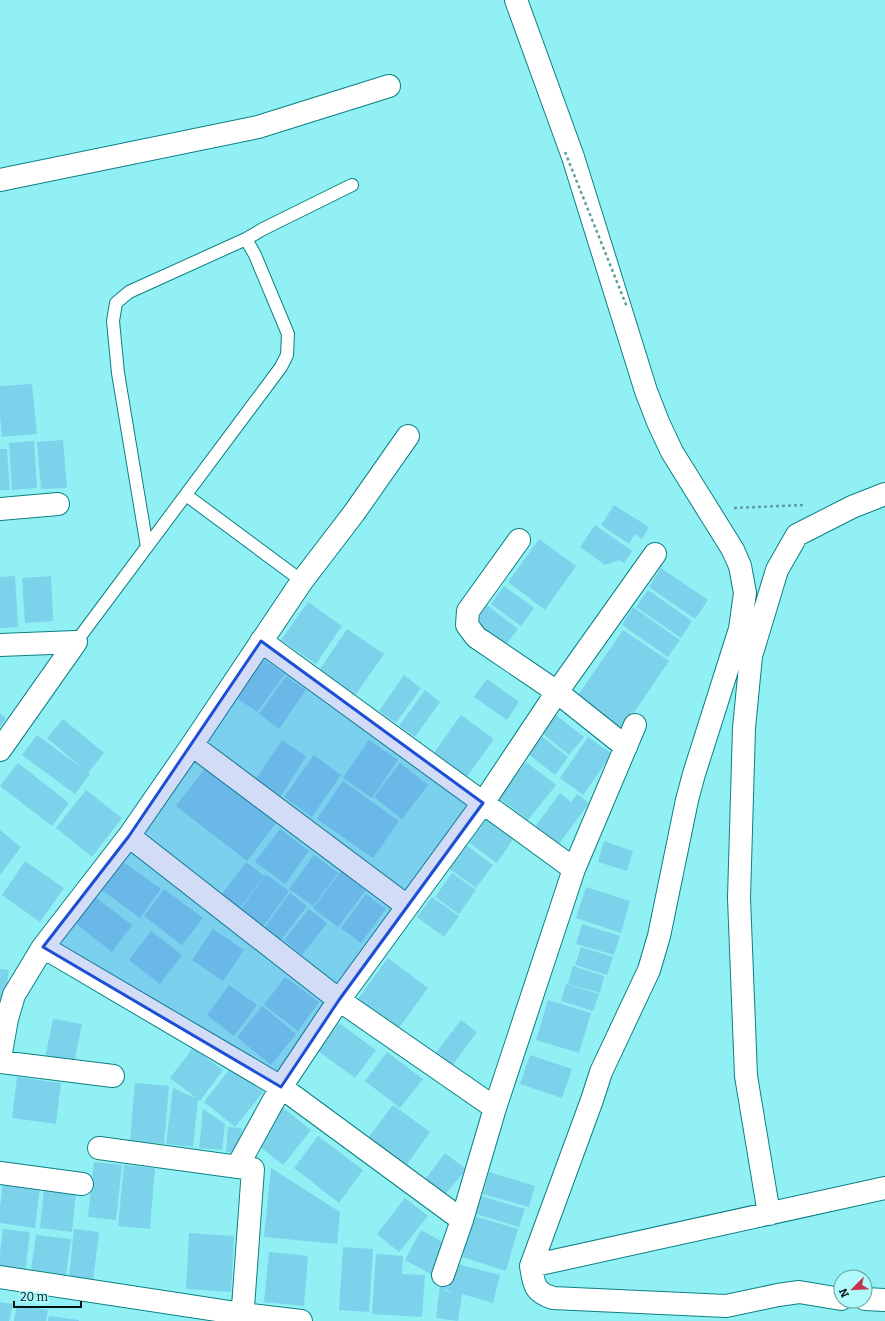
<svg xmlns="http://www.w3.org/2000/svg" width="885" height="1321" font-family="Bitter,serif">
<rect width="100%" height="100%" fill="#91f0f3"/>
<!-- building -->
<path fill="#7cd2eb" d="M32,384l5,50 -35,3 -2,-22v-29z
M63,440l4,48 -26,1 -4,-47z
M34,441l3,47 -25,2 -3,-47z
M0,449h7l3,41h-10z
M614,505l35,22 -7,12 -7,-5 -6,10 -28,-19z
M595,525l37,26 -8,12 -5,-3 -14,5 -25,-18z
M539,539l37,27 -31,44 -37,-28z
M661,568l47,32 -13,19 -46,-32z
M15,576l3,51 -18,1v-51z
M51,576l2,45 -28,2 -3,-45z
M504,586l30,22 -13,18 -30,-22z
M648,590l44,31 -11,17 -45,-31z
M308,602l34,24 -26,38 -35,-24z
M487,605l31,24 -13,17 -31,-23z
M633,607l47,33 -12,17 -46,-32z
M347,629l37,25 -30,43 -36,-25z
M623,630l46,31 -47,69 -46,-32z
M264,660l21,14 -28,38 -20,-14z
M404,675l17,13 -25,35 -17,-12z
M286,676l20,14 -27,39 -20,-15z
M487,679l32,23 -12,18 -33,-23z
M425,690l15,12 -25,35 -16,-11z
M0,713l6,5 -6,9z
M461,715l33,24 -28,39 -33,-24z
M556,715l28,22 -15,18 -27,-22z
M63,719l41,34 -16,20 -41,-35z
M37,735l53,39 -15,20 -53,-39z
M540,735l28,22 -13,18 -28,-22z
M588,737l24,17 -29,41 -23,-17z
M282,740l24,16 -25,40 -25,-17z
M369,740l29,20 -26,38 -29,-20z
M314,755l27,20 -29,42 -28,-20z
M526,762l30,23 -28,35 -30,-23z
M18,763l51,40 -17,23 -52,-40z
M400,763l28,22 -26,34 -28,-22z
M205,768l71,55 -29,38 -71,-55z
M343,781l56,40 -26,37 -56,-39z
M86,790l36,28 -30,39 -36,-29z
M560,793l11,9 6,-8 12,9 -31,42 -23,-18z
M487,818l27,20 -17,25 -28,-20z
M280,829l29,22 -24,33 -30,-22z
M0,830l21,17 -21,28z
M604,841l29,10 -6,20 -29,-9z
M465,844l28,21 -17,23 -28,-20z
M314,855l24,18 -25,33 -24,-17z
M119,859l42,30 -21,29 -41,-30z
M25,861l39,27 -24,34 -38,-27z
M246,862l18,14 -26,34 -18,-13z
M341,871l25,19 -28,37 -25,-19z
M452,873l24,17 -17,24 -24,-17z
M266,874l23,17 -27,37 -23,-17z
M586,887l44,14 -9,32 -45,-15z
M164,889l39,29 -21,27 -38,-29z
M290,893l17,13 -26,34 -17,-12z
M366,894l20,15 -25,34 -20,-15z
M95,897l37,28 -20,27 -37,-29z
M432,897l27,19 -15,21 -27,-20z
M309,909l18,14 -25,32 -18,-15z
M582,924l38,12 -6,19 -38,-11z
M213,929l31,21 -21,31 -31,-21z
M151,931l31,24 -22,29 -31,-24z
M581,947l32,10 -6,18 -32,-10z
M388,958l40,30 -30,41 -40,-30z
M573,966l31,10 -4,17 -32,-9z
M0,969l9,1 -5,37 -4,-1z
M285,977l34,25 -21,29 -34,-26z
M566,984l33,10 -6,17 -32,-10z
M229,985l28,20 -23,31 -27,-21z
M548,1000l43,13 -12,40 -43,-13z
M262,1006l34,28 -25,31 -34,-28z
M53,1019l29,5 -8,40 -29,-6z
M461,1020l16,12 -26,35 -16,-13z
M339,1023l37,27 -21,28 -37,-27z
M193,1048l30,22 -23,31 -30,-23z
M387,1052l36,27 -23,29 -35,-27z
M530,1055l42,14 -10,29 -42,-14z
M232,1066l32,25 -29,36 -31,-25z
M17,1077l44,6 -5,41 -44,-6z
M135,1083l34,3 -5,58 -34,-3z
M173,1088l25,11 -5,48 -27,-3z
M393,1105l37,27 -24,34 -38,-28z
M281,1106l30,24 -28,35 -30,-24z
M203,1109l22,15 -3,26 -23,-2z
M228,1127l14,1 -3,25 -13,-1z
M318,1136l45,34 -24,33 -45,-35z
M445,1153l21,16 -22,27 -20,-15z
M94,1162l28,3 -6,55 -28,-3z
M124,1165l31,3 -5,61 -32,-3z
M271,1168l69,44 -3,32 -73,-7z
M489,1172l46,14 -6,21 -46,-13z
M3,1182l37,5 -5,41 -35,-5v-15z
M44,1190l32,3 -4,39 -32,-4z
M481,1196l44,13 -6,18 -43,-13z
M405,1198l23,18 -29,36 -22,-18z
M474,1216l44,13 -12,42 -44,-14z
M3,1229l27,3 -5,41 -25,-4v-16z
M74,1229l25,3 -6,49 -24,-3z
M421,1230l27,15 -16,30 -27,-15z
M189,1233l45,3 -3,56 -45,-3z
M36,1235l35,4 -6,43 -35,-5z
M343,1247l30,2 -4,63 -30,-2z
M269,1252l39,4 -4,50 -40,-4z
M376,1254l27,2 -1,18 23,1 -3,42 -50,-3z
M453,1263l47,12 -7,28 -31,-9 -4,27 -22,-3 4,-33 6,1 -1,5 9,2 -8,-3z
M0,1302l13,2 -4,17h-9z
M17,1305l31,5 -2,11h-32z
M49,1316l30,4v1h-31z"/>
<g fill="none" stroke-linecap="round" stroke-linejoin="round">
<!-- service casing -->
<g stroke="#0c8084" stroke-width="14">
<path id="service" d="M186,495l116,86
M147,547l-29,-174 -5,-52 3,-18 13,-11 117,-53
M76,642l205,-275 6,-12 1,-21 -33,-79 -9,-16 17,-10 89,-44"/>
</g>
<!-- minor casing -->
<g stroke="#0c8084" stroke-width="24">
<path id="minor" d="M516,0l57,157 73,234 12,31 14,30 61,98 7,16 5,27 -5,36 -46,145 -7,26 -28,136 -10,34 -48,102 -9,28 -61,166c3,19 3,26 22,32l173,8 52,-11 21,-3 42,7
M0,180l258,-53 131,-41
M0,509l58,-5
M519,540l-51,71 -1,14 9,12 81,55 69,55
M261,641l313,228 -79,239 -33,112 -19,55
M0,645l76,-3
M192,745l215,161
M0,750l76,-108
M129,836l210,164 156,108
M574,869l61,-144
M43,947l238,140 181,133
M0,1058l7,-39 7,-24 29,-48 86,-111 63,-91 110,-164 52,-68 54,-77
M0,1062l113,14
M99,1148l154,21 -11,152
M237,1167l44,-80 58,-87 144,-197 74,-111 98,-138
M0,1173l82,11
M769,1214l-23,-138 -7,-178 5,-170 7,-72 26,-86 20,-35 55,-28 33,-13
M531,1266l354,-78
M0,1277l243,37 58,7
M865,1299l20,1"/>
</g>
<!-- path -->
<path stroke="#5c9fa1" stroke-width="2.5" stroke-dasharray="3 3" stroke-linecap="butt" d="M734,508l71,-3"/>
<!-- service -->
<use href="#service" stroke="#fff" stroke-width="12"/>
<!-- minor -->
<use href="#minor" stroke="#fff" stroke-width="22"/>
<!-- path-bridge -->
<path stroke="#5c9fa1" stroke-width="2.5" stroke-dasharray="3 3" stroke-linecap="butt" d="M565,152l62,155"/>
</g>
<!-- marked area -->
<path fill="#1d4ed8" fill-opacity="0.2" stroke="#1d4ed8" stroke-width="3" stroke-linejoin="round" d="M261,641l222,162 -144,197 -58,87 -238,-140 86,-111z"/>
<!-- north arrow -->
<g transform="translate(853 1289) rotate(246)"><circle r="19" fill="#b0fafc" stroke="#6a9d9f"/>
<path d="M0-3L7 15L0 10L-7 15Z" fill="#c43446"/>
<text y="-6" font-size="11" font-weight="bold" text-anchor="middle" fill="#011213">N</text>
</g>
<!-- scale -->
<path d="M14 1301v6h67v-6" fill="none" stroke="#011213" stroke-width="2"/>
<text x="20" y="1301" font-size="12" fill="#011213" stroke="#b0fafc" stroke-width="3" paint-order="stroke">20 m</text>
</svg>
